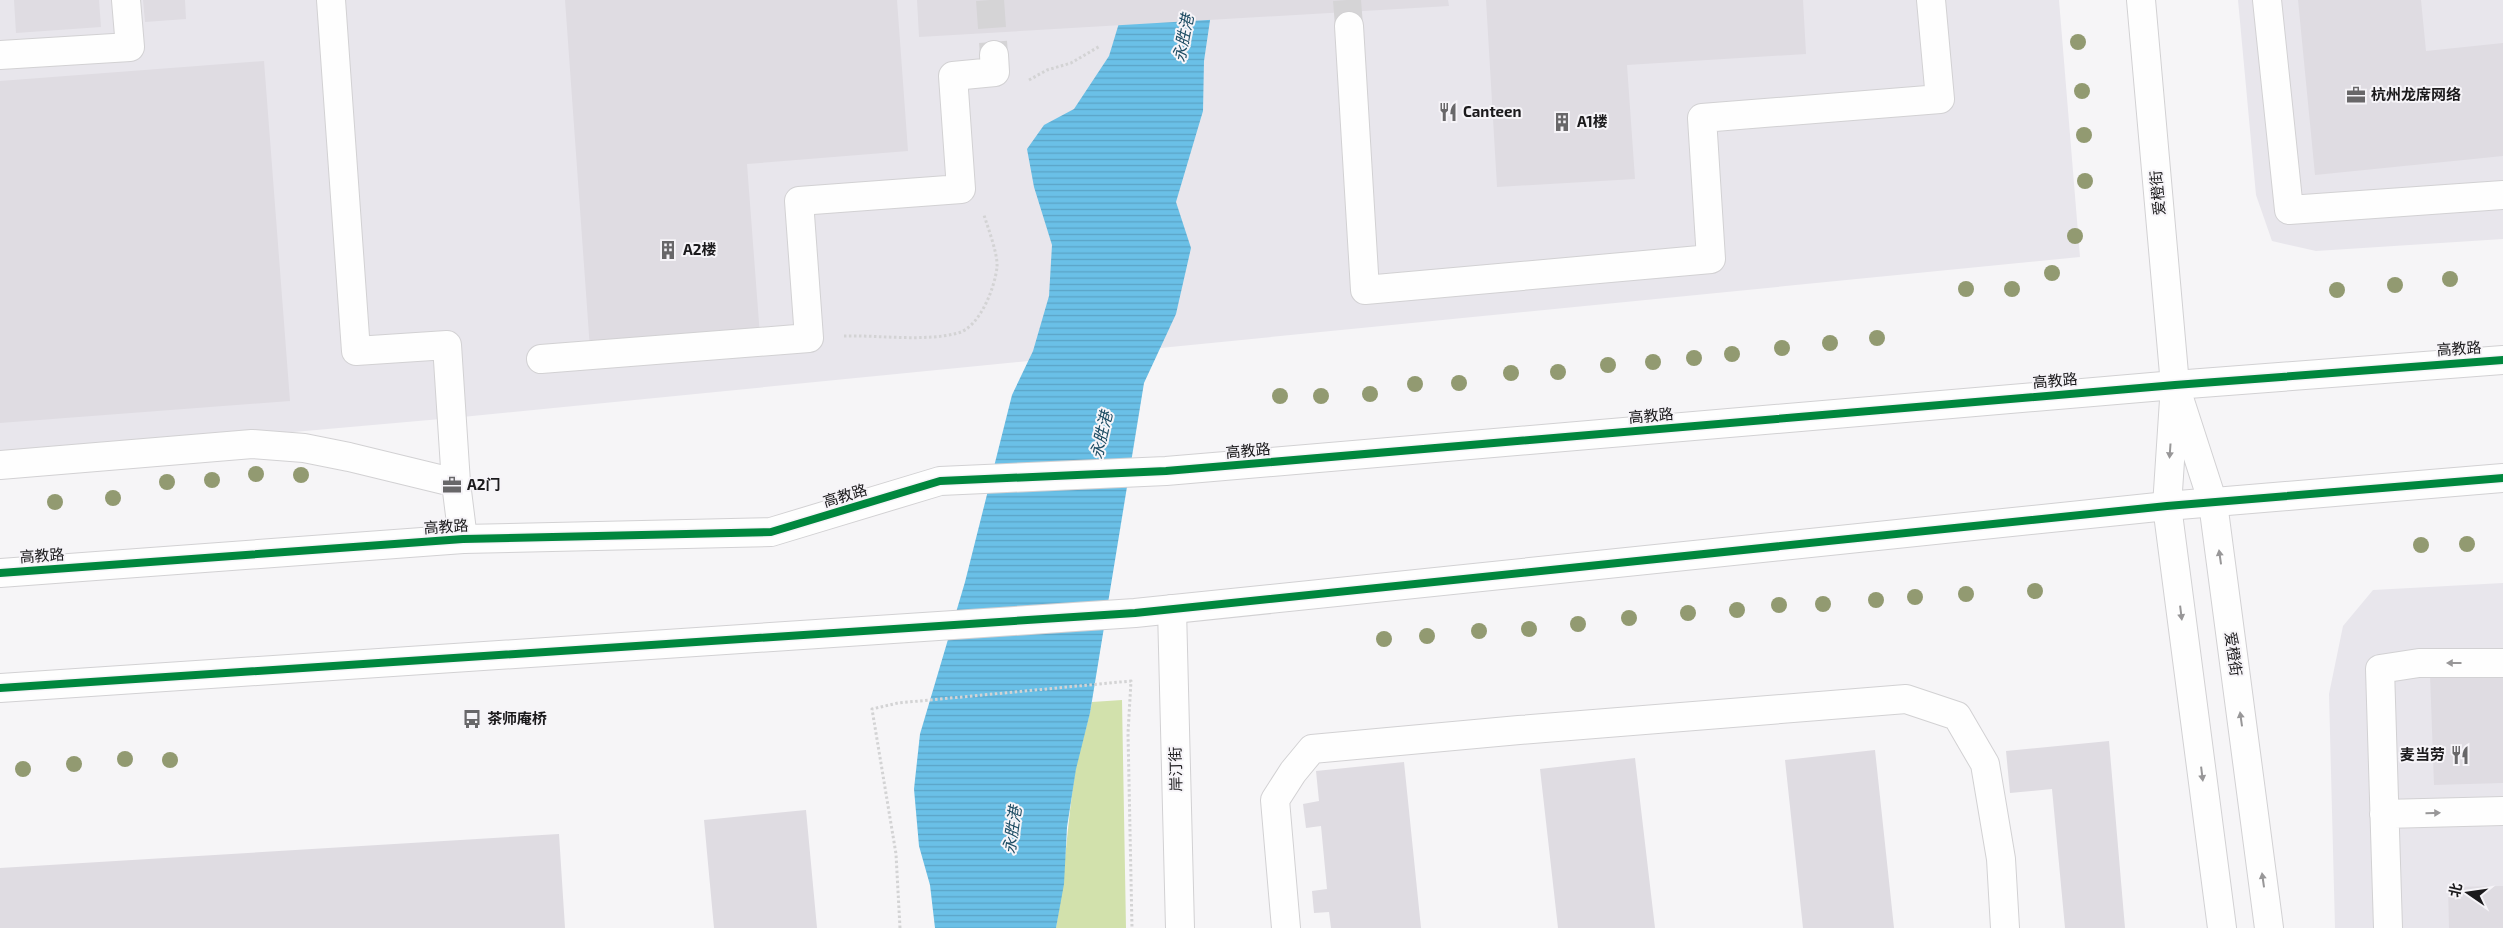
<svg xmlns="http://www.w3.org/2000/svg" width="2503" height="928" font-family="'Exo 2','Noto Sans SC',sans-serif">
<defs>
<pattern id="water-rules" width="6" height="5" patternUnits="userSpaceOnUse" patternTransform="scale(1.25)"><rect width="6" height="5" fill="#6ac0e7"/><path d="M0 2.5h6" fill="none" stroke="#5ba4c6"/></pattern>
</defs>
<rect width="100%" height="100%" fill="#f6f5f7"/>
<!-- built -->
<path fill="#e8e6ec" d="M0,0h2059l21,257 -1628,161 -452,40z
M2238,0h265v239l-187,12 -44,-10 -16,-46z
M2503,583v345h-168l-6,-234 14,-68 30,-36z"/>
<!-- green -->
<path fill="#d2e1ac" d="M1122,700l4,228h-70c9,-52 11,-104 19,-155 4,-24 13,-47 17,-71z"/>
<!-- water -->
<path fill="url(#water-rules)" d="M1126,0h87l-9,61 -1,50 -27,91 15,46 -15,66 -32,69 -54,330 -14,56 -9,58 -3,57 -8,44h-121l-5,-43 -11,-39 -5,-57 6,-55 45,-152 47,-187 21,-44 16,-55 3,-51 -18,-58 -7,-38 17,-24 30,-16 35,-53z"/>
<!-- building -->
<path fill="#dfdce2" d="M14,0h85l2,27 -85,6z
M143,0h42l1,19 -41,3z
M565,0h332l11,151 -161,13 13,172 -170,13z
M917,0h531l1,6 -530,31z
M1486,0h317l3,54 -179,11 8,114 -138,8z
M2298,0h123l5,51 77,-8v113l-188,19z
M264,61l26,340 -290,22v-342z
M2503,671v112l-69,2 -4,-111z
M2109,741l16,187h-60l-13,-139 -42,4 -4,-42z
M1875,750l19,178h-91l-18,-168z
M1635,758l20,170h-97l-18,-159z
M1404,762l17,166h-90l-2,-16 -15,1 -2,-22 15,-2 -6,-63 -15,2 -3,-24 16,-3 -3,-30z
M806,810l11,118h-103l-10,-108z
M559,834l6,94h-565v-60z
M2503,886v42h-54l-1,-41z"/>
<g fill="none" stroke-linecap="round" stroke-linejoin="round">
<!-- minor-tunnel -->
<path stroke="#d5d4d6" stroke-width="28" stroke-dasharray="28 14" stroke-linecap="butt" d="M990,0l4,55
M1347,0l2,26"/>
<!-- minor casing -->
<g stroke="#d2d1d3" stroke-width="30">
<path id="minor" d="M331,0l25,351 91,-6 9,138 7,56
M2141,0l34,385 -8,121 55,422
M2267,0l22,210 214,-15
M1349,26l16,264 346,-31 -9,-141 238,-19 -9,-99
M0,55l130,-8 -4,-47
M541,359l268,-21 -10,-137 162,-12 -8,-113 42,-4 -1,-17
M2179,398l34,105 56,425
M0,465l252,-21 52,4 45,9 107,26
M1172,609l8,319
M2384,814l119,-3
M1286,928l-11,-128 18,-28 19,-23 207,-19 387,-31 51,17 28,48 16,95 4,69
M2388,928l-8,-259 39,-6h84"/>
</g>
<!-- major casing -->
<g stroke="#d2d1d3" stroke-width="30">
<path id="major" d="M0,573l463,-34 308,-7 169,-51 226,-10 1009,-86 328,-25
M0,688l1135,-75 1032,-107 336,-28"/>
</g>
<!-- path -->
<path stroke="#d3d3d4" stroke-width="3" stroke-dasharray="2.5 2.5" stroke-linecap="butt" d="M1029,80l18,-10 24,-7 29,-17
M844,336c35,-1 80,6 114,-3 22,-6 37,-46 39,-66 1,-13 -9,-39 -13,-52
M900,928l-4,-74 -24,-145 26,-6 233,-22 -3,52 4,195"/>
<!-- minor -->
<use href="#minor" stroke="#fefefe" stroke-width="28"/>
<!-- major -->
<use href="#major" stroke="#fefefe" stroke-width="28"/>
<!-- cycleway casing -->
<g stroke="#f6f4f8" stroke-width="11">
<path id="cycleway" d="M0,573l463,-34 308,-7 169,-51 226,-10 1009,-86 328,-25
M0,688l1135,-75 1032,-107 336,-28"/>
</g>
<!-- cycleway -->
<use href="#cycleway" stroke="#00873e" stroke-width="8"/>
</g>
<!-- trees -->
<g fill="#929a71">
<circle cx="2078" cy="42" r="8"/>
<circle cx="2082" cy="91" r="8"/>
<circle cx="2084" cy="135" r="8"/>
<circle cx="2085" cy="181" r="8"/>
<circle cx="2075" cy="236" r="8"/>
<circle cx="2052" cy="273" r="8"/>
<circle cx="2450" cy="279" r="8"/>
<circle cx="2395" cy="285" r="8"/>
<circle cx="1966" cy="289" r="8"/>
<circle cx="2012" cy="289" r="8"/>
<circle cx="2337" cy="290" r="8"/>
<circle cx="1877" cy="338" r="8"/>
<circle cx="1830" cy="343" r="8"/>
<circle cx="1782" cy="348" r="8"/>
<circle cx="1732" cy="354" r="8"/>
<circle cx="1694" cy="358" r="8"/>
<circle cx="1653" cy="362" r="8"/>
<circle cx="1608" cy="365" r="8"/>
<circle cx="1558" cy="372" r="8"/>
<circle cx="1511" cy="373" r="8"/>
<circle cx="1459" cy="383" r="8"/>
<circle cx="1415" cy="384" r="8"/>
<circle cx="1370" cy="394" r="8"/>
<circle cx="1280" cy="396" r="8"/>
<circle cx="1321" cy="396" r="8"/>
<circle cx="256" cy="474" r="8"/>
<circle cx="301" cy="475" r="8"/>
<circle cx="212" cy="480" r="8"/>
<circle cx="167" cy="482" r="8"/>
<circle cx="113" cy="498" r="8"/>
<circle cx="55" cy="502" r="8"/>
<circle cx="2467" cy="544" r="8"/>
<circle cx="2421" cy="545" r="8"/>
<circle cx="2035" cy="591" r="8"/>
<circle cx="1966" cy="594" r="8"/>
<circle cx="1915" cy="597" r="8"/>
<circle cx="1876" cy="600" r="8"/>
<circle cx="1823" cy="604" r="8"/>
<circle cx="1779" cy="605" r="8"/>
<circle cx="1737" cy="610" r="8"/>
<circle cx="1688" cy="613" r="8"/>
<circle cx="1629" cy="618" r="8"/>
<circle cx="1578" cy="624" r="8"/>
<circle cx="1529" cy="629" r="8"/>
<circle cx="1479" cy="631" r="8"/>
<circle cx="1427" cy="636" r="8"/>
<circle cx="1384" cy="639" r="8"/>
<circle cx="125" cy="759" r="8"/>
<circle cx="170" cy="760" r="8"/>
<circle cx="74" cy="764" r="8"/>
<circle cx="23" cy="769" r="8"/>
</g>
<!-- one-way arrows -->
<defs><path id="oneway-solid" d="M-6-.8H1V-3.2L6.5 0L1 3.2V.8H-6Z" transform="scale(1.25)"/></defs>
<g fill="#989798">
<use href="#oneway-solid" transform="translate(2170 451) rotate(94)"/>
<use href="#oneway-solid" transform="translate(2220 557) rotate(-98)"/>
<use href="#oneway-solid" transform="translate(2181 613) rotate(83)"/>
<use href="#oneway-solid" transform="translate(2454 663) rotate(180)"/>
<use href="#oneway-solid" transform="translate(2241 719) rotate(-98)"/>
<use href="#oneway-solid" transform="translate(2202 774) rotate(83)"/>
<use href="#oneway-solid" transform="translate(2433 813) rotate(-1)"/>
<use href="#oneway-solid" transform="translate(2263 880) rotate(-98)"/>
</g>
<!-- icons -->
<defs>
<g id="office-bare" transform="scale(1.5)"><path d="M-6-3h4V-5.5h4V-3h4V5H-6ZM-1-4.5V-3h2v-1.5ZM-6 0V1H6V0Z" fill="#686769" stroke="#f6f4f8" stroke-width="2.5" paint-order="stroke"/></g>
<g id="restaurant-bare" transform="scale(1.5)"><path d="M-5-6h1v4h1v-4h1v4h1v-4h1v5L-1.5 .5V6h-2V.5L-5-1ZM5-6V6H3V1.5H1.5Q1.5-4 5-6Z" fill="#686769" stroke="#f6f4f8" stroke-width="2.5" paint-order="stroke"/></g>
<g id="building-bare" transform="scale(1.5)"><path d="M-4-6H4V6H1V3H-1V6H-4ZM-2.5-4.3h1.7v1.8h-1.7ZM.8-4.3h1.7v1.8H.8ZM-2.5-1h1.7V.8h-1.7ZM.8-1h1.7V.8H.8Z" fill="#686769" stroke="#f6f4f8" stroke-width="2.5" paint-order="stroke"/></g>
<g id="bus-bare" transform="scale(1.5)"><path d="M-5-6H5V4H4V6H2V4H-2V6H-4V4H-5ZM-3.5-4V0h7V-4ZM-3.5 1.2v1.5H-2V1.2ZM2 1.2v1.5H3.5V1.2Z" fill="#686769" stroke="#f6f4f8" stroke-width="2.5" paint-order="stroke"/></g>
</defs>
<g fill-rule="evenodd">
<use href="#office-bare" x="2356" y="95"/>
<use href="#restaurant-bare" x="1448" y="112"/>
<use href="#building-bare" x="1562" y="122"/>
<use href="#building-bare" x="668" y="250"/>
<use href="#office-bare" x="452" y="485"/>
<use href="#bus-bare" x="472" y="719"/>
<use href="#restaurant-bare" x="2460" y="755"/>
</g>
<g text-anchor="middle" stroke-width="4" stroke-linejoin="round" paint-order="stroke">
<!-- poi labels -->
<g font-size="15" font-weight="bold" fill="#1b1a1c" stroke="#f6f4f8" text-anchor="start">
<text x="2371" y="100">杭州龙席网络</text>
<text x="1463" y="117">Canteen</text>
<text x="1577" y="127">A1楼</text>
<text x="683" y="255">A2楼</text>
<text x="467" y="490">A2门</text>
<text x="487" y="724">茶师庵桥</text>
<text x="2445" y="760" text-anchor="end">麦当劳</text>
</g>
<!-- street labels -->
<g font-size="15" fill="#1b1a1c" stroke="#f6f4f8">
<text transform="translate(2158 193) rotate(-95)" y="5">爱橙街</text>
<text transform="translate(2459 349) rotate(-4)" y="5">高教路</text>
<text transform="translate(2055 381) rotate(-5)" y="5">高教路</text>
<text transform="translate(1651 416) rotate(-5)" y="5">高教路</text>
<text transform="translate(1248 451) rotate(-5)" y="5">高教路</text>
<text transform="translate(845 496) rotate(-17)" y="5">高教路</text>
<text transform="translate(446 527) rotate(-4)" y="5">高教路</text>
<text transform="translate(42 556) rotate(-4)" y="5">高教路</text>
<text transform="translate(2233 654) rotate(82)" y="5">爱橙街</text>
<text transform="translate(1176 769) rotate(-91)" y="5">岸汀街</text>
</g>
<!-- water labels -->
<g font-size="16" font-style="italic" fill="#1d4c63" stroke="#f6f4f8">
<text transform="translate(1183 38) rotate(-79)" y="6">永胜港</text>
<text transform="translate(1101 435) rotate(-77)" y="6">永胜港</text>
<text transform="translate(1012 830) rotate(-82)" y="6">永胜港</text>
</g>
</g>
<!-- north arrow -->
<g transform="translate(2468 893) rotate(283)" stroke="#f6f4f8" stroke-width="4" paint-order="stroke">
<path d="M0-4L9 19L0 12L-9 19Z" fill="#1b1a1c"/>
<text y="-8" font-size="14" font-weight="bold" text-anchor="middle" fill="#1b1a1c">北</text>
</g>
</svg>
